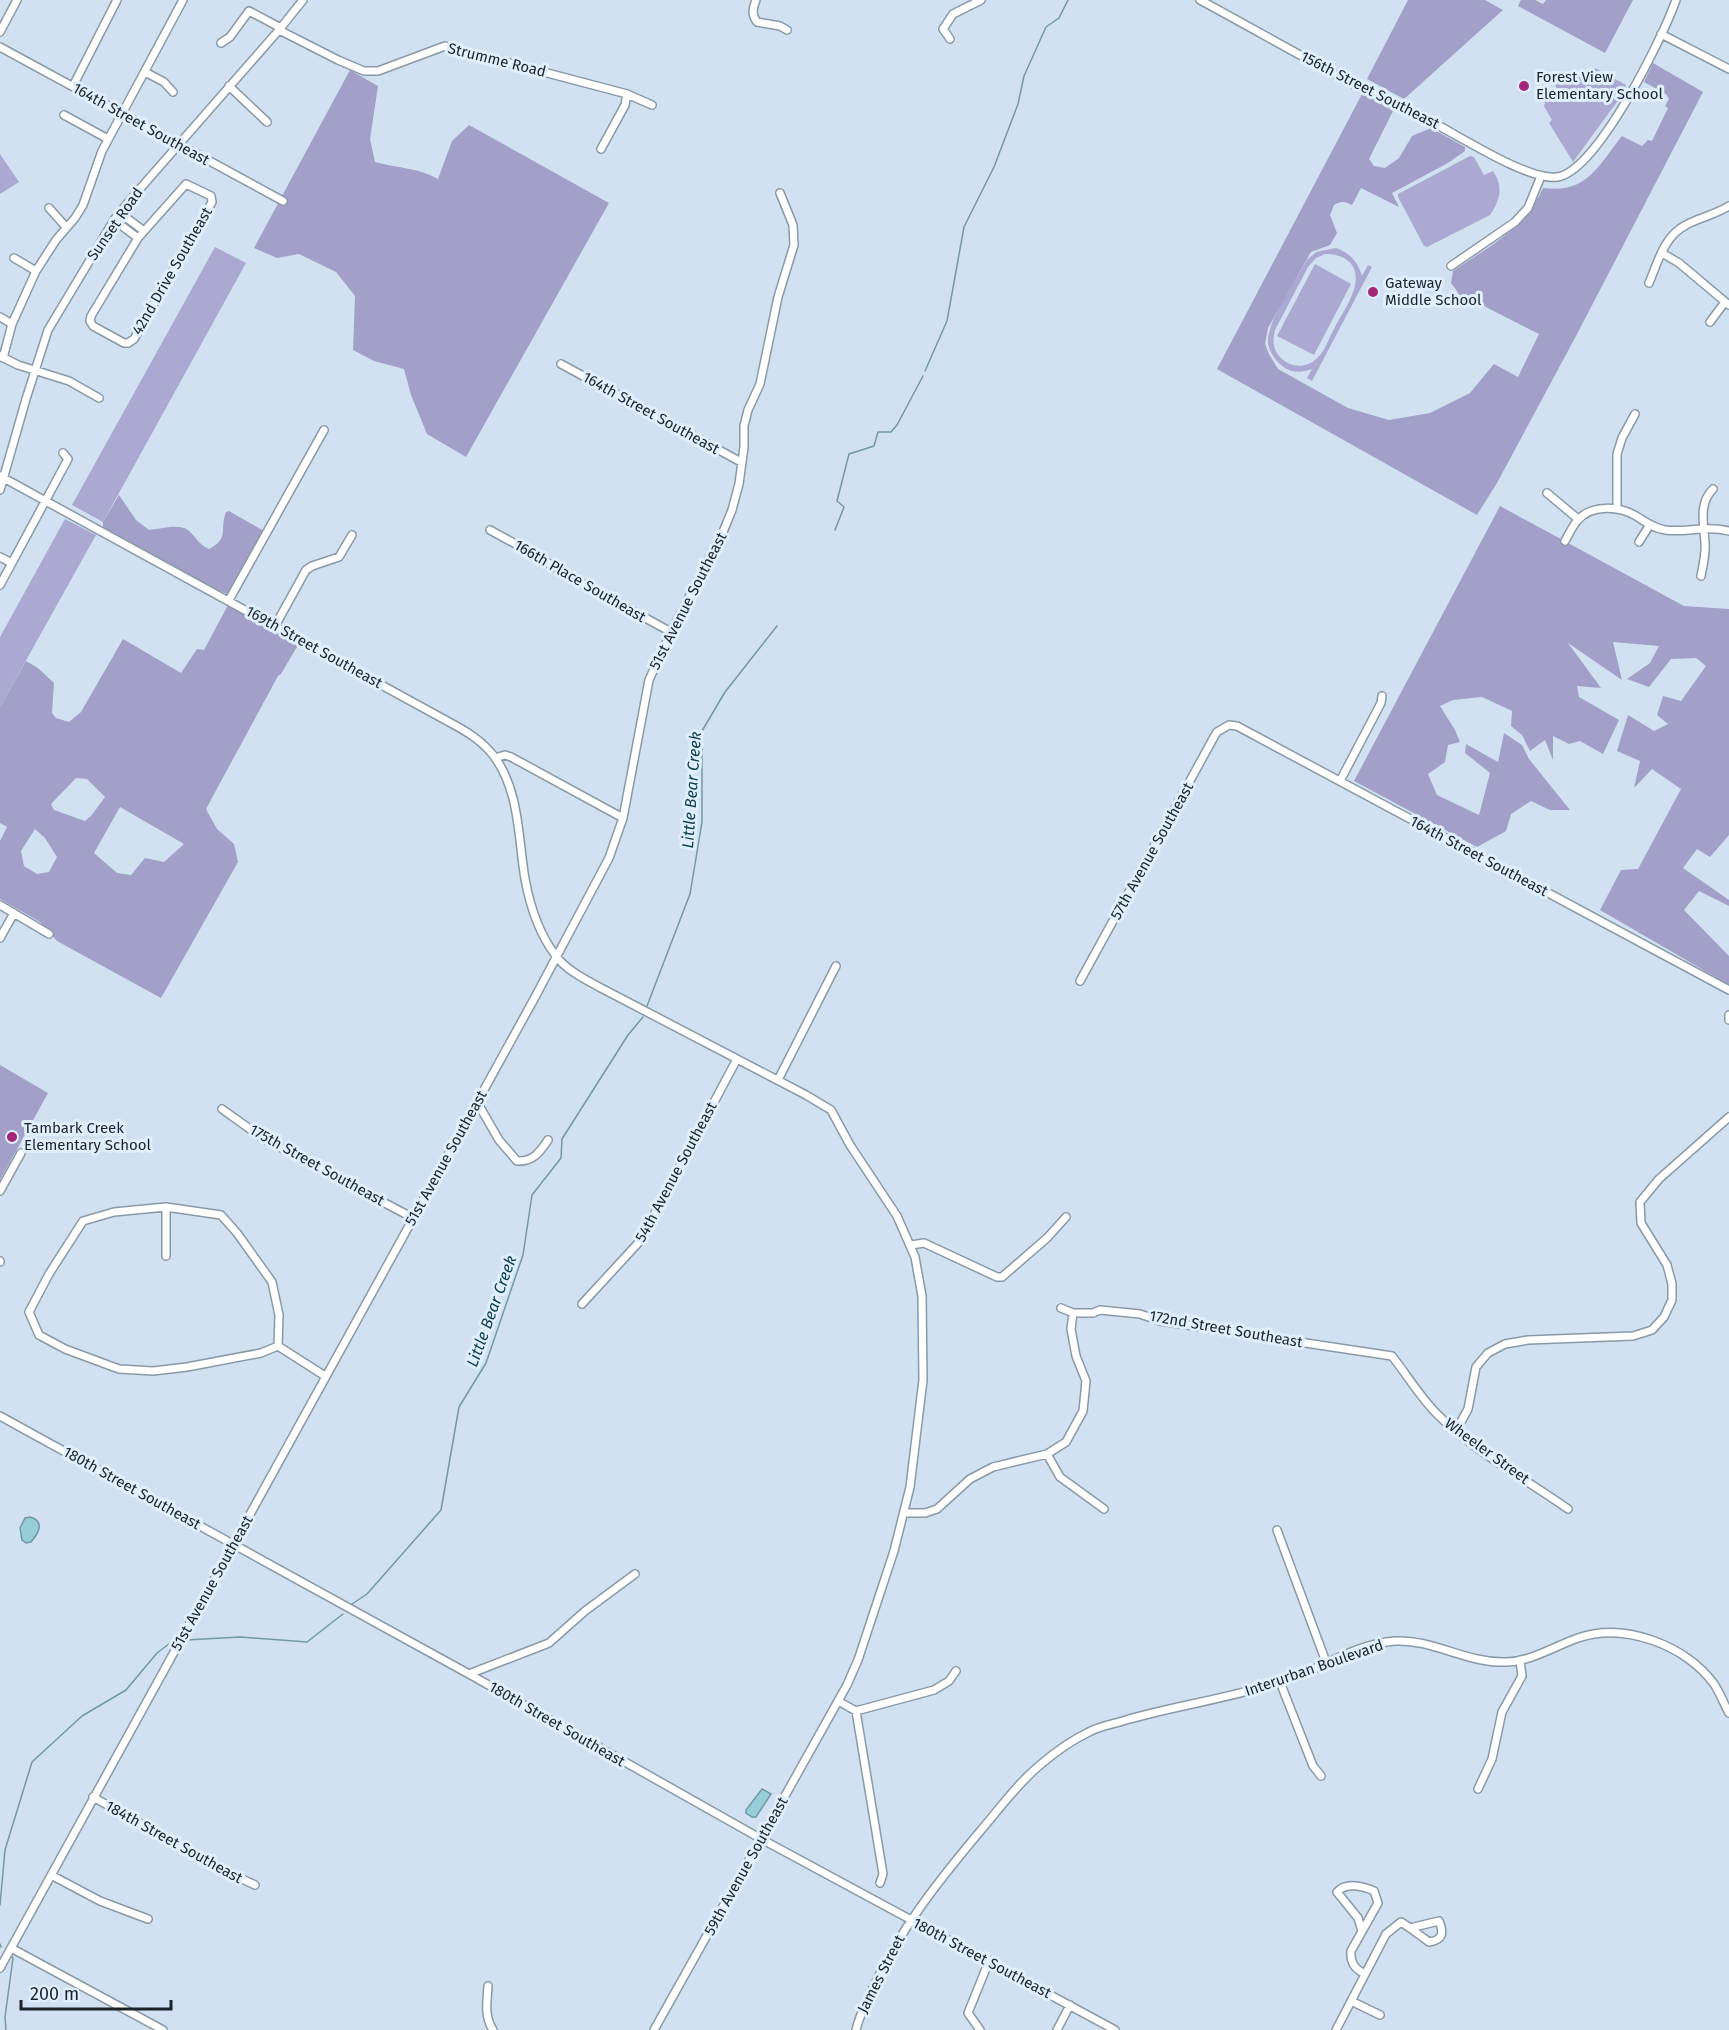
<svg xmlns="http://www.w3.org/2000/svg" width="1729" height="2030" font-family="'Fira Sans',sans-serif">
<rect width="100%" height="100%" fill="#d2e1f1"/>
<!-- green -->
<path fill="#aba9d2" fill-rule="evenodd" d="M1595,68l31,17 -4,10 -49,67 -24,-39 3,-3 -8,-14 2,-7 13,-7 -8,-15 8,-5 8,12z
M0,154l19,28 -19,12z
M1470,156l4,1 10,18 9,-4c11,16 7,29 -3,44l-63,32 -3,-1 -26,-49v-3z
M215,247l31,16 -143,259 -31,-17z
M1336,248c14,5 22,14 26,28l6,-11 4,2 -60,114 -5,-3 5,-9c-11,4 -22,4 -31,-4 -7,-6 -13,-15 -13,-24 -1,-19 29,-63 39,-81l9,-8zM1325,254c8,0 15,1 22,6 22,17 -3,50 -12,67 -6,10 -10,25 -19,32 -9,9 -24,9 -34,0 -9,-8 -10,-18 -7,-29l33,-63 8,-9z
M1315,264l36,20 -37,71 -37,-19z
M65,519l31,16 -96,172v-70z"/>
<!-- forest -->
<path fill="#a2a0c8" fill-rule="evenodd" d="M1408,0h77l18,10 -99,89 -37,-20z
M1521,0h14l8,4 3,-4h87l-28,53 -87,-47z
M1653,63l50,29 -127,244 -79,147 -20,32 -260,-146 145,-275 31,17 -24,48 5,7 11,2 14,-10 13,-22 19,-8 34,19v4l-17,12 -56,30 7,14 -38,-19 -9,17c-7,-4 -11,-4 -18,0l-4,10 7,18 -7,12 -19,7 -43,76 -3,16 4,10 9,15 70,39 41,12 41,-7 40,-20 24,-29 24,13 21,-43 -61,-31 -14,-2 -13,-18 2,-12c35,-24 72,-42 90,-83 44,6 55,-22 79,-52l20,10 6,-6 4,1 16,-33 -3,-2 4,-7 -3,-5 -22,-12z
M350,70l28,16 -8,53 5,23c22,6 44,6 63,17l14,-38 17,-16 140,78 -143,254 -39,-23 -16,-39 -7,-26 -30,-8 -21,-11 2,-54 -19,-24 -37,-18 -22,4 -23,-10z
M119,495l17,25 13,10c11,-1 30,-7 39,0 8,7 11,15 21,19 21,-11 10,-18 17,-37l3,-1 35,20 -36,63 -11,-4 -114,-62v-6z
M1500,506l184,100 45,3v226l-19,22 -13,-8 -14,19 46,32v6l-30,-15 -15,19 45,46v29l-129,-75 21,-40 17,-1 43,-80 -29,-20 -18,19 6,-27 -23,-10 11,-36 26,16 14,-7 -11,-9 6,-19 18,5 25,-35 -10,-8 -25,1 -22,28 -22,-8 23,-16 9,-17 -46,-4 9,38 -54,-37 33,45 -24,-2 2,11 40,23 -16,34 -23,-13 -11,3 -16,-8v24l-8,-20 -15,11 -8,-16 -11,-9 1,-15 -30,-14 -29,3 -13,6 15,24 5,12 -12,3 -3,17 -17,12 9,21 42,20 11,-42 -25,-20 1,-9 32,18 6,-29 18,12 7,14 41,51h-20l-19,-9 -20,13 -5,17 -29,16 -123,-66z
M228,605l70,40 -17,29 -3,2 -72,133 11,20 17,15 4,18 -77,136 -104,-57 -17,-19 -40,-23v-58l7,-14 -7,-4v-116l26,-46 12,7 16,15 -2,30 4,5 13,4 12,-10 42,-73 58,34 16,-24 7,1zM76,778l11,1 18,18 -14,19 -6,5 -31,-11 -3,-6zM120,807l64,37 -20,18 -19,-4 -14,17 -14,-2 -23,-20zM35,829l10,9 12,19 -8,15 -12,2 -13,-8 -3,-15z
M0,1065l48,28 -48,87z"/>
<!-- water -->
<path fill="#96cdd7" stroke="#729aa2" stroke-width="1.5" d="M30,1517c15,4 9,16 1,25l-5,1 -4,-3 -2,-12 5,-10z
M762,1789l9,5 -15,23h-4l-6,-4v-3z"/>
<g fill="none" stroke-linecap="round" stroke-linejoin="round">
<!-- stream -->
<path stroke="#729aa2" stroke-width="1.5" d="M925,371l22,-50 17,-94 30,-60 24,-63 6,-28 22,-49 13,-9 9,-18
M835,530l9,-23 -7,-6 12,-47 25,-8 4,-14h13l6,-7 26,-49
M647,1006l43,-112 12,-72v-91l23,-39 52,-66
M352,1604l15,-10 74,-84 18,-103 27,-44 37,-108 9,-60 29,-37 1,-19 66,-104 15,-18
M186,1640l54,-3 67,5 36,-28
M0,1905l5,-55 27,-88 50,-46 44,-26 31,-37 17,-13
M0,1944l1,3
M6,2030l-1,-13 8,-59 -2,-2"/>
<!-- minor casing -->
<g stroke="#8a99a7" stroke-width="10">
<path id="minor" d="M756,0c-3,8 -5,14 1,22l23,4 7,4
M1200,0c63,34 125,70 188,102 14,7 28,12 42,19 28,14 98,60 127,56 40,-5 106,-140 119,-177
M279,30l59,30 26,11h14l67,-25 182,48 25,11
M0,32l17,-32
M1661,34l68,35
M950,39l-7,-10 10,-15 28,-14
M221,43l9,-6 19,-26 32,17
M0,47l283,154
M145,72l19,10 9,10
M73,86l44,-86
M229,86l38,36
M64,115l44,24
M601,149l24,-44 2,-11
M186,184l25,12 1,6 -78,137 -6,4h-4l-31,-17 -3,-5 1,-5 47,-78z
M49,208l17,19
M120,213l24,18
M114,220l24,18
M1662,253l17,10 50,42
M14,258l22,13
M1451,266l64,-44 13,-14 13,-32
M1649,283c9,-21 15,-47 37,-58 14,-8 29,-10 43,-19
M0,317l12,7
M1710,322l15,-20
M0,356l18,9 51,16 30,17
M3,358l9,-34 24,-53 20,-31 19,-22 8,-13 19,-54 81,-151
M561,364l180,98
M0,476l449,246c17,9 32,18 44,33 27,35 25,83 32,124 5,27 14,55 31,77 10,14 30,24 45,32l205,107 25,15 19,35 47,71 18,41 7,39 1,84 -13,107 -16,64 -36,109 -11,25 -193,345
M0,490l26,-91 22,-69 66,-110 17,-21 148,-169 24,-30
M1547,493l31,26
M1617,508v-54l5,-16 13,-24
M490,530l42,23 40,25 99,54
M1565,541c4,-7 7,-14 12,-20 14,-17 42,-15 59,-5 10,6 17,12 29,14 22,3 39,-5 64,1
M1639,542l10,-16
M0,557l12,6
M1701,576c2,-11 5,-22 4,-33 -1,-19 -7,-39 8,-54
M0,585l68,-126 -5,-6
M229,600l95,-170
M275,626l31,-56 6,-4 27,-9 13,-22
M495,758l10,-3 6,2 112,61
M1340,781l41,-78 1,-7
M0,905l49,29
M0,938l14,-25
M1080,981l134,-244 3,-5 12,-7 8,1 492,264
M1729,1015v5
M778,1080l58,-114
M477,1102l22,38 18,21c16,1 23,-9 31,-21
M222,1109l39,28 152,81
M0,1191l21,-38
M166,1207l55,8 16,18 35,49 7,33 -1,31 -17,7 -74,14 -34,4 -34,-2 -54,-20 -26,-14 -10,-23 20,-38 34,-53 31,-9z
M166,1207v49
M911,1245l13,-2 73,34h5l45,-39 19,-21
M0,1261v1
M582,1304l58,-63 97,-182
M1061,1308l12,5h20l7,-3 40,4 20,7 232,35c15,19 28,41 45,58 38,38 87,64 131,95
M278,1346l47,30
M0,1416l469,258 296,167 350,189
M1456,1431l12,-22 8,-42 12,-14 17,-9 23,-4 105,-4 19,-6 12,-13 8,-17v-16l-5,-19 -26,-42 -1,-21 19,-23 70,-62
M1047,1454l13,23 44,32
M905,1513h20l12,-4 33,-30 23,-12 54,-13 19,-12 17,-31 3,-30 -10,-25 -5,-27 2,-16
M1277,1530l49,132
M469,1674l80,-31 36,-32 50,-37
M1280,1682l33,84 8,10
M838,1701l18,10 27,163 -3,9
M856,1711l78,-21 15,-9 7,-10
M1478,1789l14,-30 10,-47 20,-36 -2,-16
M93,1797l138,77 24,11
M51,1875l49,26 48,18
M1362,1931l-4,-13 -21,-26c9,-10 26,-6 37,-1l4,12 -27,48c-1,12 4,18 14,23
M11,1948l152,82
M0,1968l534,-969 75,-141 14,-40 26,-138 22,-48 52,-100 9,-22 7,-26 5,-37v-21l4,-16 12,-26 18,-87 16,-52 -1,-20 -13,-32
M488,1986c-1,16 -4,30 5,44
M1351,2001l29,14
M856,2030c3,-14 10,-27 16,-40 27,-60 68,-111 110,-161 18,-21 36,-46 58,-64 14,-12 32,-25 49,-33 11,-6 25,-8 37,-12 52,-15 106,-22 157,-39 38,-11 70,-37 112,-40 38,-2 73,23 112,21 25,-1 48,-16 71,-24 46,-16 108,7 136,46 6,9 10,20 15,29
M980,2030l-12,-17 21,-52
M1057,2030l13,-25
M1336,2030l50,-96 15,-12 9,6 29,-7c5,12 4,19 -10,21l-19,-14"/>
</g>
<!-- minor -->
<use href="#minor" stroke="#fff" stroke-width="7"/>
</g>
<!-- markers -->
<g fill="#a32679" stroke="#dfeffe" stroke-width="2">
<circle cx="1524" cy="86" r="6"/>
<circle cx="1373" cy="292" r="6"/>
<circle cx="12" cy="1137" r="6"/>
</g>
<g text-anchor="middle" stroke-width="6" stroke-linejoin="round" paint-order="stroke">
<!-- street labels -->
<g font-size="15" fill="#1d2328" stroke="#dfeffe">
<text transform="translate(497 60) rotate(14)" y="5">Strumme Road</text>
<text transform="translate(1370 90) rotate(27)" y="5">156th Street Southeast</text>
<text transform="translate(141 124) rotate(29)" y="5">164th Street Southeast</text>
<text transform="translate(115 224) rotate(-55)" y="5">Sunset Road</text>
<text transform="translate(172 271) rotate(-60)" y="5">42nd Drive Southeast</text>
<text transform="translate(651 413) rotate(29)" y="5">164th Street Southeast</text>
<text transform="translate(580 581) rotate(30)" y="5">166th Place Southeast</text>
<text transform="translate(688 601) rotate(-63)" y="5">51st Avenue Southeast</text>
<text transform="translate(314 647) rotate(29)" y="5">169th Street Southeast</text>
<text transform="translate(1152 851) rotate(-61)" y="5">57th Avenue Southeast</text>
<text transform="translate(1479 856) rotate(28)" y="5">164th Street Southeast</text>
<text transform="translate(446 1158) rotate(-61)" y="5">51st Avenue Southeast</text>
<text transform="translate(317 1165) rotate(29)" y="5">175th Street Southeast</text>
<text transform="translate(676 1172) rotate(-62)" y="5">54th Avenue Southeast</text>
<text transform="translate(1226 1329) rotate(10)" y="5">172nd Street Southeast</text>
<text transform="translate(1487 1451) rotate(36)" y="5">Wheeler Street</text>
<text transform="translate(132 1488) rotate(29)" y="5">180th Street Southeast</text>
<text transform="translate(212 1583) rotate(-61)" y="5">51st Avenue Southeast</text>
<text transform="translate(1314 1668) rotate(-19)" y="5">Interurban Boulevard</text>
<text transform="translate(557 1724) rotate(30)" y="5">180th Street Southeast</text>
<text transform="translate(174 1842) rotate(29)" y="5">184th Street Southeast</text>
<text transform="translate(746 1866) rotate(-61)" y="5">59th Avenue Southeast</text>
<text transform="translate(982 1958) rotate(28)" y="5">180th Street Southeast</text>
<text transform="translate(881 1974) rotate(-63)" y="5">James Street</text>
</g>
<!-- poi labels -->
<g font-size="15" fill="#1d2328" stroke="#dfeffe" text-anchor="start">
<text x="1536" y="82">Forest View<tspan x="1536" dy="17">Elementary School</tspan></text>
<text x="1385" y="288">Gateway<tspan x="1385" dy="17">Middle School</tspan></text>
<text x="24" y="1133">Tambark Creek<tspan x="24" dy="17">Elementary School</tspan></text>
</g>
<!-- water labels -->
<g font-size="16" font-style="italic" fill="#0e4148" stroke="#dfeffe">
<text transform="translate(691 790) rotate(-86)" y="6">Little Bear Creek</text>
<text transform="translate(491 1311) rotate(-70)" y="6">Little Bear Creek</text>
</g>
</g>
<!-- scale -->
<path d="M21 2000v9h150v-9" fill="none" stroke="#1d2328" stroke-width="3"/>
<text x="30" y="2000" font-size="18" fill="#1d2328" stroke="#dfeffe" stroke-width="4.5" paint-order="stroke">200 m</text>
</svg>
